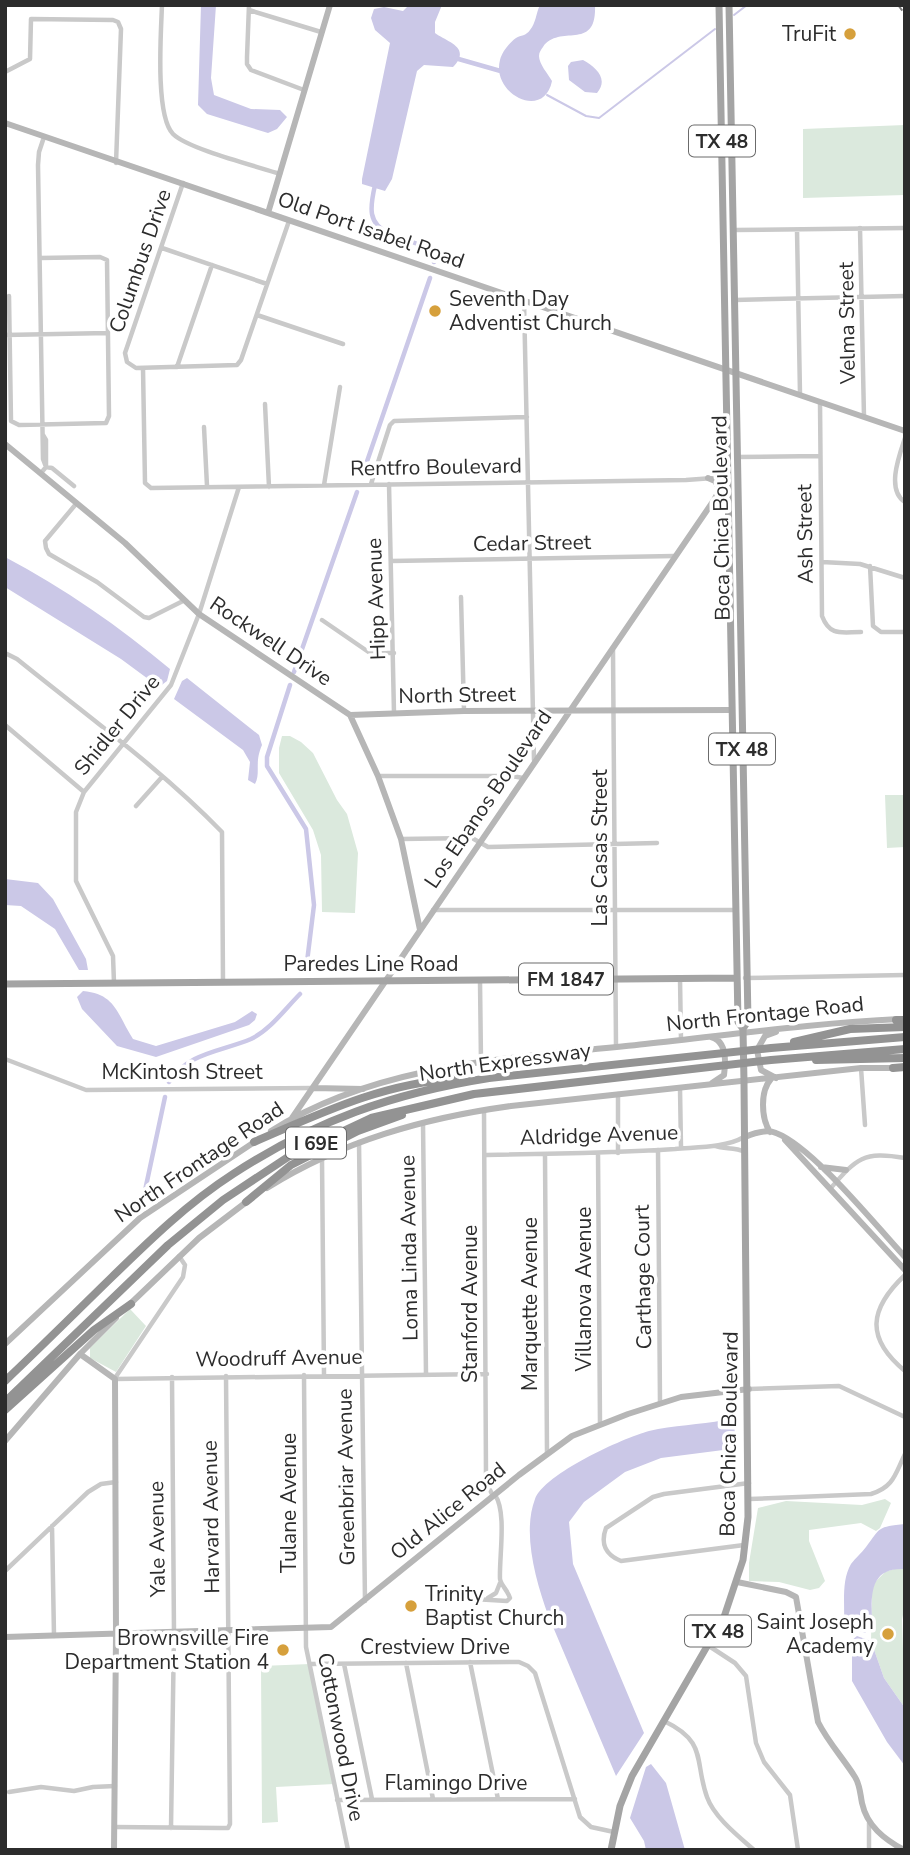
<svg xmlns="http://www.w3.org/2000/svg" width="910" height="1855" font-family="'Nunito Sans',sans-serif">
<rect width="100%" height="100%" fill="#fff"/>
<!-- green -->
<path fill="#dbe9dd" d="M905,125v70l-102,3v-69z
M282,736h8l11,6 12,11 24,47 10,14 11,39 -3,60 -33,-1 -1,-57 -8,-25 -34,-57v-25z
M885,795h20v52l-18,1z
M130,1309l16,17 -30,46 -26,-14v-10z
M885,1499l6,4 -11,25 -4,3 -15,-8 -52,7v11l16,40 -6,7 -9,2 -31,-8 -30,-1v-18l9,-55 28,-7 76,4z
M897,1568l8,1v35l-3,16 3,88 -21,-30 -13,-37 1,-50 3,-9 10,-10z
M310,1664l24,120 -58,3 2,35 -16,1 -1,-157z"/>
<!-- water -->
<path fill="#cbc8e7" d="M201,5h15l-5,73 3,17 37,14 29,1 7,7 -10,12 -9,4 -61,-19 -9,-9z
M409,5h33l-7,17v11c12,9 37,14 18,34l-29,-2 -7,6 -25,108 -7,12 -23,-7v-5l28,-136 -15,-13 -4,-12 3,-9 10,-2 19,4z
M540,5h55c2,48 -35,18 -52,42 -2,3 -4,5 -4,9 0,8 9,18 13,25 -8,40 -61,13 -52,-21 2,-8 9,-17 16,-22 5,-3 10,-2 14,-8 6,-7 6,-17 10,-25z
M583,60c13,7 26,19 14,33l-12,-1 -16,-12 -1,-14 3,-4z
M5,557c59,31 115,70 165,112l-3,12 -8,6 -38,-28 -116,-72z
M187,678l72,57 3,10c-8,18 -1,28 -7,39l-7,-4 2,-18 -7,-12 -69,-51 8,-18z
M5,879l33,4 15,16 33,60 2,11h-9l-24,-41 -34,-23 -16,-1z
M83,991c33,3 34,23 50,48l23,7 79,-24 17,-11 5,3 -2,6 -6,5 -93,32 -39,-11 -35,-37 -5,-12z
M724,1420l10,5 2,18 -5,6 -70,9 -36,14 -41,30 -15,20 4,42 71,169 -28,43 -68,-161c-12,-34 -26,-82 -13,-116 9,-25 88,-61 114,-68 24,-6 51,-6 75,-11z
M905,1524v45c-39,-2 -33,31 -33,58l-7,6 -21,-9c1,-19 -3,-43 7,-60 4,-6 11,-11 15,-17 15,-20 11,-20 39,-23z
M857,1636l14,5 13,37 21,30v58l-18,-24 -35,-61v-41z
M651,1764l15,19 19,67h-39l-2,-9 -14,-23 16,-51z"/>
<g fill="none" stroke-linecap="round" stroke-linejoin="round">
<!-- stream -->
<path stroke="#cbc8e7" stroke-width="2" d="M734,15l13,-10
M547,95l39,21 13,2 116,-89"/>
<!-- canal -->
<path stroke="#cbc8e7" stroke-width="4.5" d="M455,58l49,14
M375,185c-5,22 -8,39 15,49
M399,237l29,11 7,5 -1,9
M362,476l68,-198
M294,672l63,-180
M290,685l-23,72v9l39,63 8,76 -8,65
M169,1082c20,-30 51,-30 82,-43 19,-9 34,-30 49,-45
M143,1200l22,-103"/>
<!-- street -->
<path stroke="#c9c9c9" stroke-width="4.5" d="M162,5c-1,27 -7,111 11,129 15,15 83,32 107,40
M249,5l-2,52v7l4,6 53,20
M249,10l72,22
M5,72l25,-13 1,-40 82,1 5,2 3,7 -5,134
M44,137l-5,15 -1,13 5,294 3,8 6,1 22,18
M183,183l-58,170 2,9 9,6 101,-3 4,-5 48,-139
M860,228l4,189
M734,230l171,-2
M797,230l3,164
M162,248l105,36
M9,296l2,125 8,4 87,-2 3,-7 -2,-156 -7,-3 -60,1
M735,300l170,-4
M524,301l10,459
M257,315l86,29
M5,335l103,-2
M177,367l35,-102
M143,368l2,115 6,5 535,-8 41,-3
M820,402l2,214c8,21 20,16 39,16
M265,404l4,83
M204,427l3,59
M905,438c-6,18 -19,52 0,64
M737,457l83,-1
M41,473l5,-6v-27l-3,-5
M371,484l19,-59 4,-4 133,-4
M389,484l5,229
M324,485l16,-98
M76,504l-31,37 1,7 3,6 48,28 47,35 5,1 34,-17
M391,561l283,-5
M822,562l38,2 45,14
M870,566l3,60 8,6h24
M461,597l3,114
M322,620l48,33h24
M613,650l3,397
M5,653l12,6c69,56 143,109 205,173l1,150
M5,725l79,67
M378,776h134l11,2
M136,806l26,-29
M401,839l71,-1 16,9 169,-4
M433,910h303
M680,978l1,62
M745,978l160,-3
M480,981l1,81
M114,983l-1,-27 -37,-75v-69l8,-20 87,-107 28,-71 40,-127
M5,1059l81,31 226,-2
M861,1068l4,57
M680,1088l1,60
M618,1094v59
M484,1110l2,366 2,10 5,10
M423,1123l3,251
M359,1142l6,459
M715,1146c10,4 19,0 30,6
M658,1150l2,253
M598,1153l2,271
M545,1154l2,299
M485,1155c63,-1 127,-2 190,-6 22,-2 50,-1 69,-12
M322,1159l2,216
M830,1189c27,-31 33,-38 75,-31
M905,1275c-36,34 -40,63 0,96
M304,1375l2,272 42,203
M115,1378l68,-101 2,-12 -6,-9
M115,1379l372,-5
M749,1389l90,-3 66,31
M749,1499l122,-5c23,-7 24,-20 34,-40
M52,1526l2,110
M744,1545l-123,16c-15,-6 -21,-17 -15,-33l47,-31 11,-3 85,-11
M5,1571l83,-79 13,-8 15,-2
M457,1598l-1,-5 -7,1v5l4,2 4,-3 50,3 3,-3c-2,-7 -9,-13 -10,-19 -1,-22 7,-67 -5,-84
M488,1598l8,-5 4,-10
M709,1646l26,17 11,13 10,67 8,19 26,33 8,55
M470,1662l28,137
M406,1663l27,136
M310,1664l209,-2 9,4 7,7 45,144 11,10 23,5
M344,1664l28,135
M664,1721c44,21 30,40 43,76 7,20 31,39 47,53
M9,1792l32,-5 33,4 19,-4 22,-1
M337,1800l238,-1
M114,1827l107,1h7l2,-4 -4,-448
M171,1828l3,-195 -2,-256
M869,1850v-27"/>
<!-- secondary -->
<path stroke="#b6b6b6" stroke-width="6" d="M5,123l900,308
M268,213l62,-208
M5,444l120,99 74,71 151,101 28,61 23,63 19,91
M708,478l7,3 4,7
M350,715l114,-4 268,-1
M711,1037c16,4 15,24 13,38l-12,8
M776,1078l-15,-8 -4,-20 8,-14 11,-4
M313,1088l50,1
M292,1118l422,-618 13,-23
M271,1131c111,-70 248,-73 374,-87 85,-9 169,-21 254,-25
M770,1132c-9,-14 -10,-41 1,-53
M745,1137c9,-4 22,-8 31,-4 37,14 100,93 129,124
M785,1140l120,130
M821,1167l25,3
M267,1188c75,-47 157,-70 244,-82l350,-38h36
M129,1305l70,-67 50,-38
M5,1344l135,-126 116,-77
M80,1354l35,25 1,256 -2,215
M5,1441l75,-87 36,-36
M737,1582l49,10 10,5 22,125c10,20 25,36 37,55 5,8 5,16 7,26 5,23 22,36 42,47
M5,1637l326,-10 188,-152 53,-39 56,-22 53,-17 68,-8"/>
<!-- primary -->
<path stroke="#a4a4a4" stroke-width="7" d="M729,5l19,1016 -5,8
M5,984l732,-6
M611,1850l9,-44 12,-30 92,-159 19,-57 5,-43 -4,-435 -1,-53 -5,-7 -19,-1017"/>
<!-- highway -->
<path stroke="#939393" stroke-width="8" d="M896,1020h9
M794,1042l56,-13 55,-2
M816,1060l89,-2
M893,1068l12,-1
M254,1142c65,-28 129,-59 201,-63
M246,1202l45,-37 67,-34 44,-16
M5,1381c36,-34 71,-69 107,-104 38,-37 76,-74 121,-103 81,-53 161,-81 256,-96l282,-30 134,-11
M5,1402l163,-157 55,-45 65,-43 83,-39 103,-24 297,-34 134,-11
M5,1410l89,-80 37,-26"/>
<!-- rail -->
<path stroke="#818181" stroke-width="2" stroke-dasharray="7 5" stroke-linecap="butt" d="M898,5l7,9"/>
</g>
<!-- markers -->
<g fill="#d6a03c" stroke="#fff" stroke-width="2.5">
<circle cx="850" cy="34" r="7"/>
<circle cx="435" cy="311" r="7"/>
<circle cx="411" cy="1606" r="7"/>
<circle cx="888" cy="1634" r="7"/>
<circle cx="283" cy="1650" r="7"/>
</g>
<g text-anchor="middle" stroke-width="7" stroke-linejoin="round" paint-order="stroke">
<!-- shield labels -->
<g fill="#fff" stroke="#6b6b6b" stroke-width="2">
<rect x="689" y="125.5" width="66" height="31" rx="5"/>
<rect x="709" y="733.5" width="66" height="31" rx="5"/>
<rect x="519" y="963.5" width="94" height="31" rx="5"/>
<rect x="286" y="1127.5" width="60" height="31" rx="5"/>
<rect x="685" y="1615.5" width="66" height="31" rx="5"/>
</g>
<g font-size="19" font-weight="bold" fill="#2c2c2c">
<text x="722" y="148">TX 48</text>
<text x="742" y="756">TX 48</text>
<text x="566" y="986">FM 1847</text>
<text x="316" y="1150">I 69E</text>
<text x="718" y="1638">TX 48</text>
</g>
<!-- poi labels -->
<g font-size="21" fill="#2c2c2c" stroke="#fff" text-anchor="end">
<text x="836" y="41">TruFit</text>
<text x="449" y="306" text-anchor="start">Seventh Day<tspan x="449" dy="24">Adventist Church</tspan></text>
<text x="425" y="1601" text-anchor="start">Trinity<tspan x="425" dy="24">Baptist Church</tspan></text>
<text x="874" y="1629">Saint Joseph<tspan x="874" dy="24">Academy</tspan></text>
<text x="269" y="1645">Brownsville Fire<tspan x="269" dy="24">Department Station 4</tspan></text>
</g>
<!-- street labels -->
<g font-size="21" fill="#2c2c2c" stroke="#fff">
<text transform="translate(371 230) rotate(19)" y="7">Old Port Isabel Road</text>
<text transform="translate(140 261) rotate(-71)" y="7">Columbus Drive</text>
<text transform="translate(847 323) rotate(-91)" y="7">Velma Street</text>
<text transform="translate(436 467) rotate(-1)" y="7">Rentfro Boulevard</text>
<text transform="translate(721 518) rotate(-91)" y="7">Boca Chica Boulevard</text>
<text transform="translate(805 534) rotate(-91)" y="7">Ash Street</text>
<text transform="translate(532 543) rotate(-1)" y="7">Cedar Street</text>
<text transform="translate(376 599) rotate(-92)" y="7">Hipp Avenue</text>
<text transform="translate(271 641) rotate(34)" y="7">Rockwell Drive</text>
<text transform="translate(457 695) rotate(-1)" y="7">North Street</text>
<text transform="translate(117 725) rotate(-51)" y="7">Shidler Drive</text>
<text transform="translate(488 799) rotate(-56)" y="7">Los Ebanos Boulevard</text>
<text transform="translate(600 848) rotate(-90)" y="7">Las Casas Street</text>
<text x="371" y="971">Paredes Line Road</text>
<text transform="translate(765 1014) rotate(-6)" y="7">North Frontage Road</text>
<text transform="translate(505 1062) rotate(-8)" y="7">North Expressway</text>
<text x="182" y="1079">McKintosh Street</text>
<text transform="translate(599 1135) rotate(-2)" y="7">Aldridge Avenue</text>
<text transform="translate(199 1162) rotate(-34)" y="7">North Frontage Road</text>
<text transform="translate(409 1248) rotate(-91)" y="7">Loma Linda Avenue</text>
<text transform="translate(643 1277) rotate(-91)" y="7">Carthage Court</text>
<text transform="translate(584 1289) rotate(-90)" y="7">Villanova Avenue</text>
<text transform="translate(470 1304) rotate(-90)" y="7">Stanford Avenue</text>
<text transform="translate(530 1304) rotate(-90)" y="7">Marquette Avenue</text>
<text transform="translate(279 1358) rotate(-1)" y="7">Woodruff Avenue</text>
<text transform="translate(729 1434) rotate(-89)" y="7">Boca Chica Boulevard</text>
<text transform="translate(346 1477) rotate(-91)" y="7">Greenbriar Avenue</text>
<text transform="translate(289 1503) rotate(-90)" y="7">Tulane Avenue</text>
<text transform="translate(448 1511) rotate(-39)" y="7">Old Alice Road</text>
<text transform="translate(211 1517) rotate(-91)" y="7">Harvard Avenue</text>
<text transform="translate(157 1539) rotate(-91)" y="7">Yale Avenue</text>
<text x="435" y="1654">Crestview Drive</text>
<text transform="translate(341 1737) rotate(79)" y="7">Cottonwood Drive</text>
<text x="456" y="1790">Flamingo Drive</text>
</g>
</g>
<!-- border -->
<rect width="910" height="1855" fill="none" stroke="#2c2c2c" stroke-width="14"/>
</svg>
